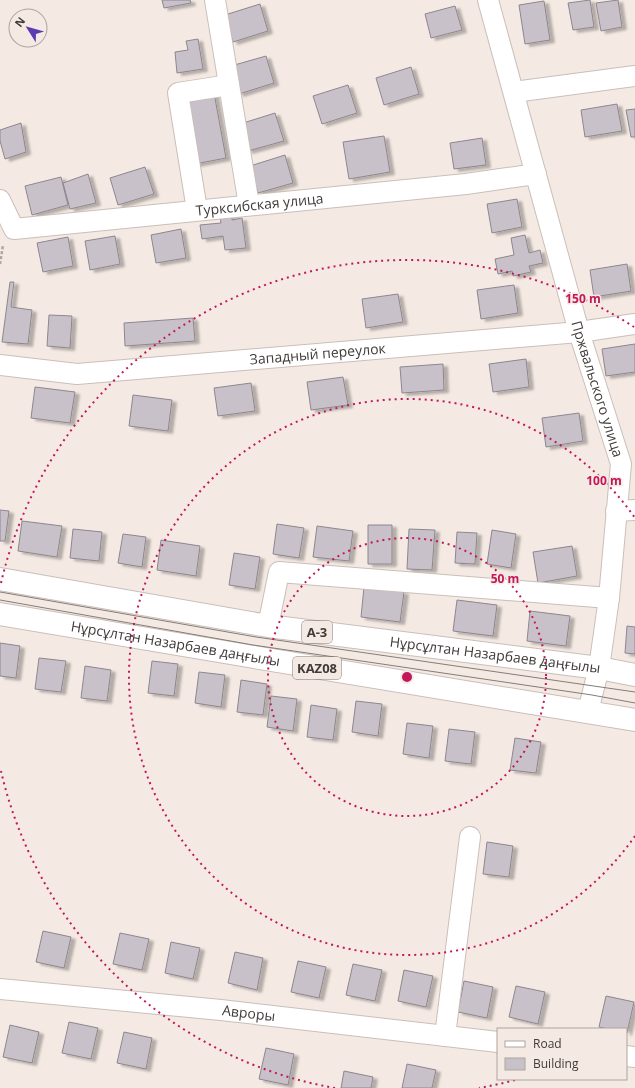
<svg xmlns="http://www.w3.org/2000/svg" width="635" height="1088" font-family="'Open Sans',sans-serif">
<defs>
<filter id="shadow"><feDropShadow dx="4.5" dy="2.5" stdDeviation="1" flood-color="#0004"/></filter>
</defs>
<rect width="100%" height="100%" fill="#f5eae3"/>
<!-- building -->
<path fill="#c9c1ca" stroke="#8d868e" filter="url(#shadow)" d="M162,0h28l1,3 -27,5z
M590,0l4,27 -21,3 -5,-27z
M618,0l4,27 -21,4 -5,-28z
M544,1l6,39 -25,4 -6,-39z
M260,4l8,27 -35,11 -8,-27z
M455,6l7,24 -31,8 -6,-24z
M198,39l5,30 -26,4 -2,-21 13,-2 -2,-9z
M266,56l8,27 -35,11 -8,-28z
M411,67l8,27 -35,11 -8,-27z
M348,85l9,28 -35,11 -9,-28z
M214,93l12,65 -31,6 -12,-66z
M617,104l5,27 -37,6 -4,-27z
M635,109v28h-4l-5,-27z
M275,113l9,28 -36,10 -8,-27z
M21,123l5,29 -21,7 -5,-18v-11z
M384,136l6,36 -41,7 -6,-37z
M482,138l4,27 -32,4 -4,-26z
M285,155l8,28 -35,10 -8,-27z
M145,167l9,27 -36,11 -8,-27z
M88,174l8,29 -26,6 -7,-26z
M61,177l7,28 -36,10 -7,-29z
M517,199l5,28 -30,6 -5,-29z
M232,215v5l10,-2 4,30 -21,2 -2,-14 -21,3 -2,-14 21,-2 -1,-6z
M181,229l5,29 -30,5 -5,-28z
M525,235l4,18 11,-3 3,13 -14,3 2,6 -18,4 -1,-5 -14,3 -3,-15 19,-4 -3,-17z
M115,236l5,28 -30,6 -5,-29z
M68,237l5,29 -30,6 -6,-29z
M627,264l4,27 -37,6 -4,-27z
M10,282h4l-3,25 21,3 -4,34 -26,-2z
M514,285l4,28 -37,6 -4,-29z
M398,294l5,28 -37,6 -4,-29z
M49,315l23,1 -2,32 -23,-2z
M193,318l2,23 -70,5 -1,-23z
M635,344v28l-29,4 -4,-27z
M526,359l3,28 -36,5 -4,-28z
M443,364l1,26 -42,3 -2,-26z
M343,377l5,28 -37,5 -4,-28z
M251,383l4,28 -37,5 -4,-28z
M35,387l40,5 -5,31 -39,-5z
M133,395l39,5 -4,31 -39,-5z
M579,413l4,28 -37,6 -4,-29z
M0,510l9,1 -4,30h-5z
M22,521l40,5 -5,31 -39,-6z
M277,524l27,4 -5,30 -26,-4z
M368,525h24v39h-24z
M317,526l36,5 -4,30 -36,-4z
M73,529l29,3 -3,29 -29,-3z
M409,529l26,1 -3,40 -25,-1z
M492,530l24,4 -5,34 -24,-4z
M457,532l20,1 -2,31 -20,-1z
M123,534l23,3 -4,30 -24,-4z
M161,540l39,6 -4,30 -39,-6z
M572,546l5,30 -39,7 -5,-31z
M234,553l26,4 -5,32 -26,-4z
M364,587l40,5 -4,30 -39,-5z
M457,600l40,5 -4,31 -40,-5z
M530,611l40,5 -4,30 -39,-5z
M627,626l8,1v27l-10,-1z
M0,643l20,3 -4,32 -16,-2z
M39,658l27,3 -5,31 -26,-3z
M152,661l26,3 -4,32 -26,-3z
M85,666l26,4 -4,31 -26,-3z
M199,672l26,3 -4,32 -26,-4z
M241,680l26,4 -4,31 -26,-3z
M271,696l26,3 -4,32 -26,-4z
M356,701l26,3 -4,32 -26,-4z
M311,705l26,4 -4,31 -26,-3z
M407,723l26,3 -4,32 -26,-4z
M449,729l26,3 -4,32 -26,-3z
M515,738l26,4 -5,31 -26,-3z
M487,842l26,4 -4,31 -26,-3z
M43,931l28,6 -7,31 -28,-6z
M120,933l29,6 -7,31 -29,-6z
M171,942l29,6 -7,31 -28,-6z
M235,952l28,6 -6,32 -29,-7z
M298,961l28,6 -7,31 -28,-6z
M353,964l29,6 -7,31 -29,-6z
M404,970l29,6 -7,31 -28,-6z
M464,981l29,6 -6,31 -29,-6z
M516,986l29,6 -7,32 -29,-7z
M606,996l28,6 -7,31h-1v-4h-18l-9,-2z
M69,1022l29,6 -7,31 -29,-6z
M10,1025l29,7 -7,31 -29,-6z
M124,1032l28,6 -6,31 -29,-6z
M266,1048l28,6 -6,31 -29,-6z
M407,1064l29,6 -4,18h-30z
M344,1071l29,6 -2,11h-30z"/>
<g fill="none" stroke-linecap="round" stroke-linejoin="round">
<!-- minor casing -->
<g stroke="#cabfb8" stroke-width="22">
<g id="minor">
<path d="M215,0l34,205"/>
<path id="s1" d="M488,0l91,332 42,132 -12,134 -10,70 -11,43"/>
<path d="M514,92l121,-16"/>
<path id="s2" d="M0,200l14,29 452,-45 70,-10"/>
<path d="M197,210l-19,-117 51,-8"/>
<path id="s3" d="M0,365l77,9 502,-42 56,-8"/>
<path d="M616,511l19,-1"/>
<path d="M268,626l11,-54 330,26"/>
<path id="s4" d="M0,989l221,21 277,32"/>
<path d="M445,1036l25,-199"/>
<path d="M626,1056l9,1"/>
</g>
</g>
<!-- highway casing -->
<g stroke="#cabfb8" stroke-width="24">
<g id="highway">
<path id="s5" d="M0,579l268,47 331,42 36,7"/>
<path id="s6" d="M0,614l254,43 381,63"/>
</g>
</g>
<!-- path -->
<path stroke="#ada5a0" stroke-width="2.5" stroke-dasharray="3 2" stroke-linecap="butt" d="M0,264l3,-19"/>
<!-- minor -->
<use href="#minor" stroke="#fff" stroke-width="20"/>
<!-- highway -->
<use href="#highway" stroke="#fff" stroke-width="22"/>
<!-- tram -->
<path stroke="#837c78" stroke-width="1" d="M0,592l256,45 379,55
M0,600l253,45 339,50 43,8"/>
</g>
<!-- distance rings -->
<g fill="none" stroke="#c2185b" stroke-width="2" stroke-dasharray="2 4">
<circle cx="407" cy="677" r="139"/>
<path d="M635 836A278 278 0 1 1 635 518"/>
<path d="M515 1080A417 417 0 0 1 479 1088M335 1088A417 417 0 0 1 1 771M1 583A417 417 0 0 1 634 327"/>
</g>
<g text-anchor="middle" stroke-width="3" stroke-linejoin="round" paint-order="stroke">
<!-- shield labels -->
<g fill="#f5eae3" stroke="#76706c" stroke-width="1">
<rect x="302" y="621" width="30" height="22" rx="3"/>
<rect x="293" y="657" width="48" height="22" rx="3"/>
</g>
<g font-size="13" font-weight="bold" fill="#403b39">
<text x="317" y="637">А-3</text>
<text x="317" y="673">KAZ08</text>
</g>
<!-- street labels -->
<g font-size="14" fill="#403b39" stroke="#f5eae3">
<text dy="5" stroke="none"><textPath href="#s2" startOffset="279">Турксибская улица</textPath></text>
<text dy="5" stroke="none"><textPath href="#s3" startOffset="319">Западный переулок</textPath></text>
<text dy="5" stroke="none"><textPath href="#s1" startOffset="404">Пржвальского улица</textPath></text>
<text dy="5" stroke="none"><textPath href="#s6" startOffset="178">Нұрсұлтан Назарбаев даңғылы</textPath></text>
<text dy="5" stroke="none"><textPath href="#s5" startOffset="501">Нұрсұлтан Назарбаев даңғылы</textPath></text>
<text dy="5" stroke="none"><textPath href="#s4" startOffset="250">Авроры</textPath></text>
</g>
</g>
<circle cx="407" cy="677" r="6" fill="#c2185b" stroke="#f5eae3" stroke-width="2"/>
<g font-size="12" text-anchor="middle" font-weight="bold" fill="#c2185b" stroke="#f5eae3" stroke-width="3" stroke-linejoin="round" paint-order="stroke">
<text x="583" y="303">150 m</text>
<text x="604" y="485">100 m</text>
<text x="505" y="583">50 m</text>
</g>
<!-- legend -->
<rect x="497" y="1028" width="130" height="52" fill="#f5eae3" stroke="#ada49f"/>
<rect x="505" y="1041" width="20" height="6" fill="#ffffff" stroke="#ada49f"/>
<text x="533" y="1048" font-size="12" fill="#403b39">Road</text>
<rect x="505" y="1058" width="20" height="12" fill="#c9c1ca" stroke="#ada49f"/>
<text x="533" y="1068" font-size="12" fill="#403b39">Building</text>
<!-- north arrow -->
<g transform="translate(28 28) rotate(307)"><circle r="19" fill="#f5eae3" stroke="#ada49f"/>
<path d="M0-3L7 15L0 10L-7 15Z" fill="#5d3ab2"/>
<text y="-6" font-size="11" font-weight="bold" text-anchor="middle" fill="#403b39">N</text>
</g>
</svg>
